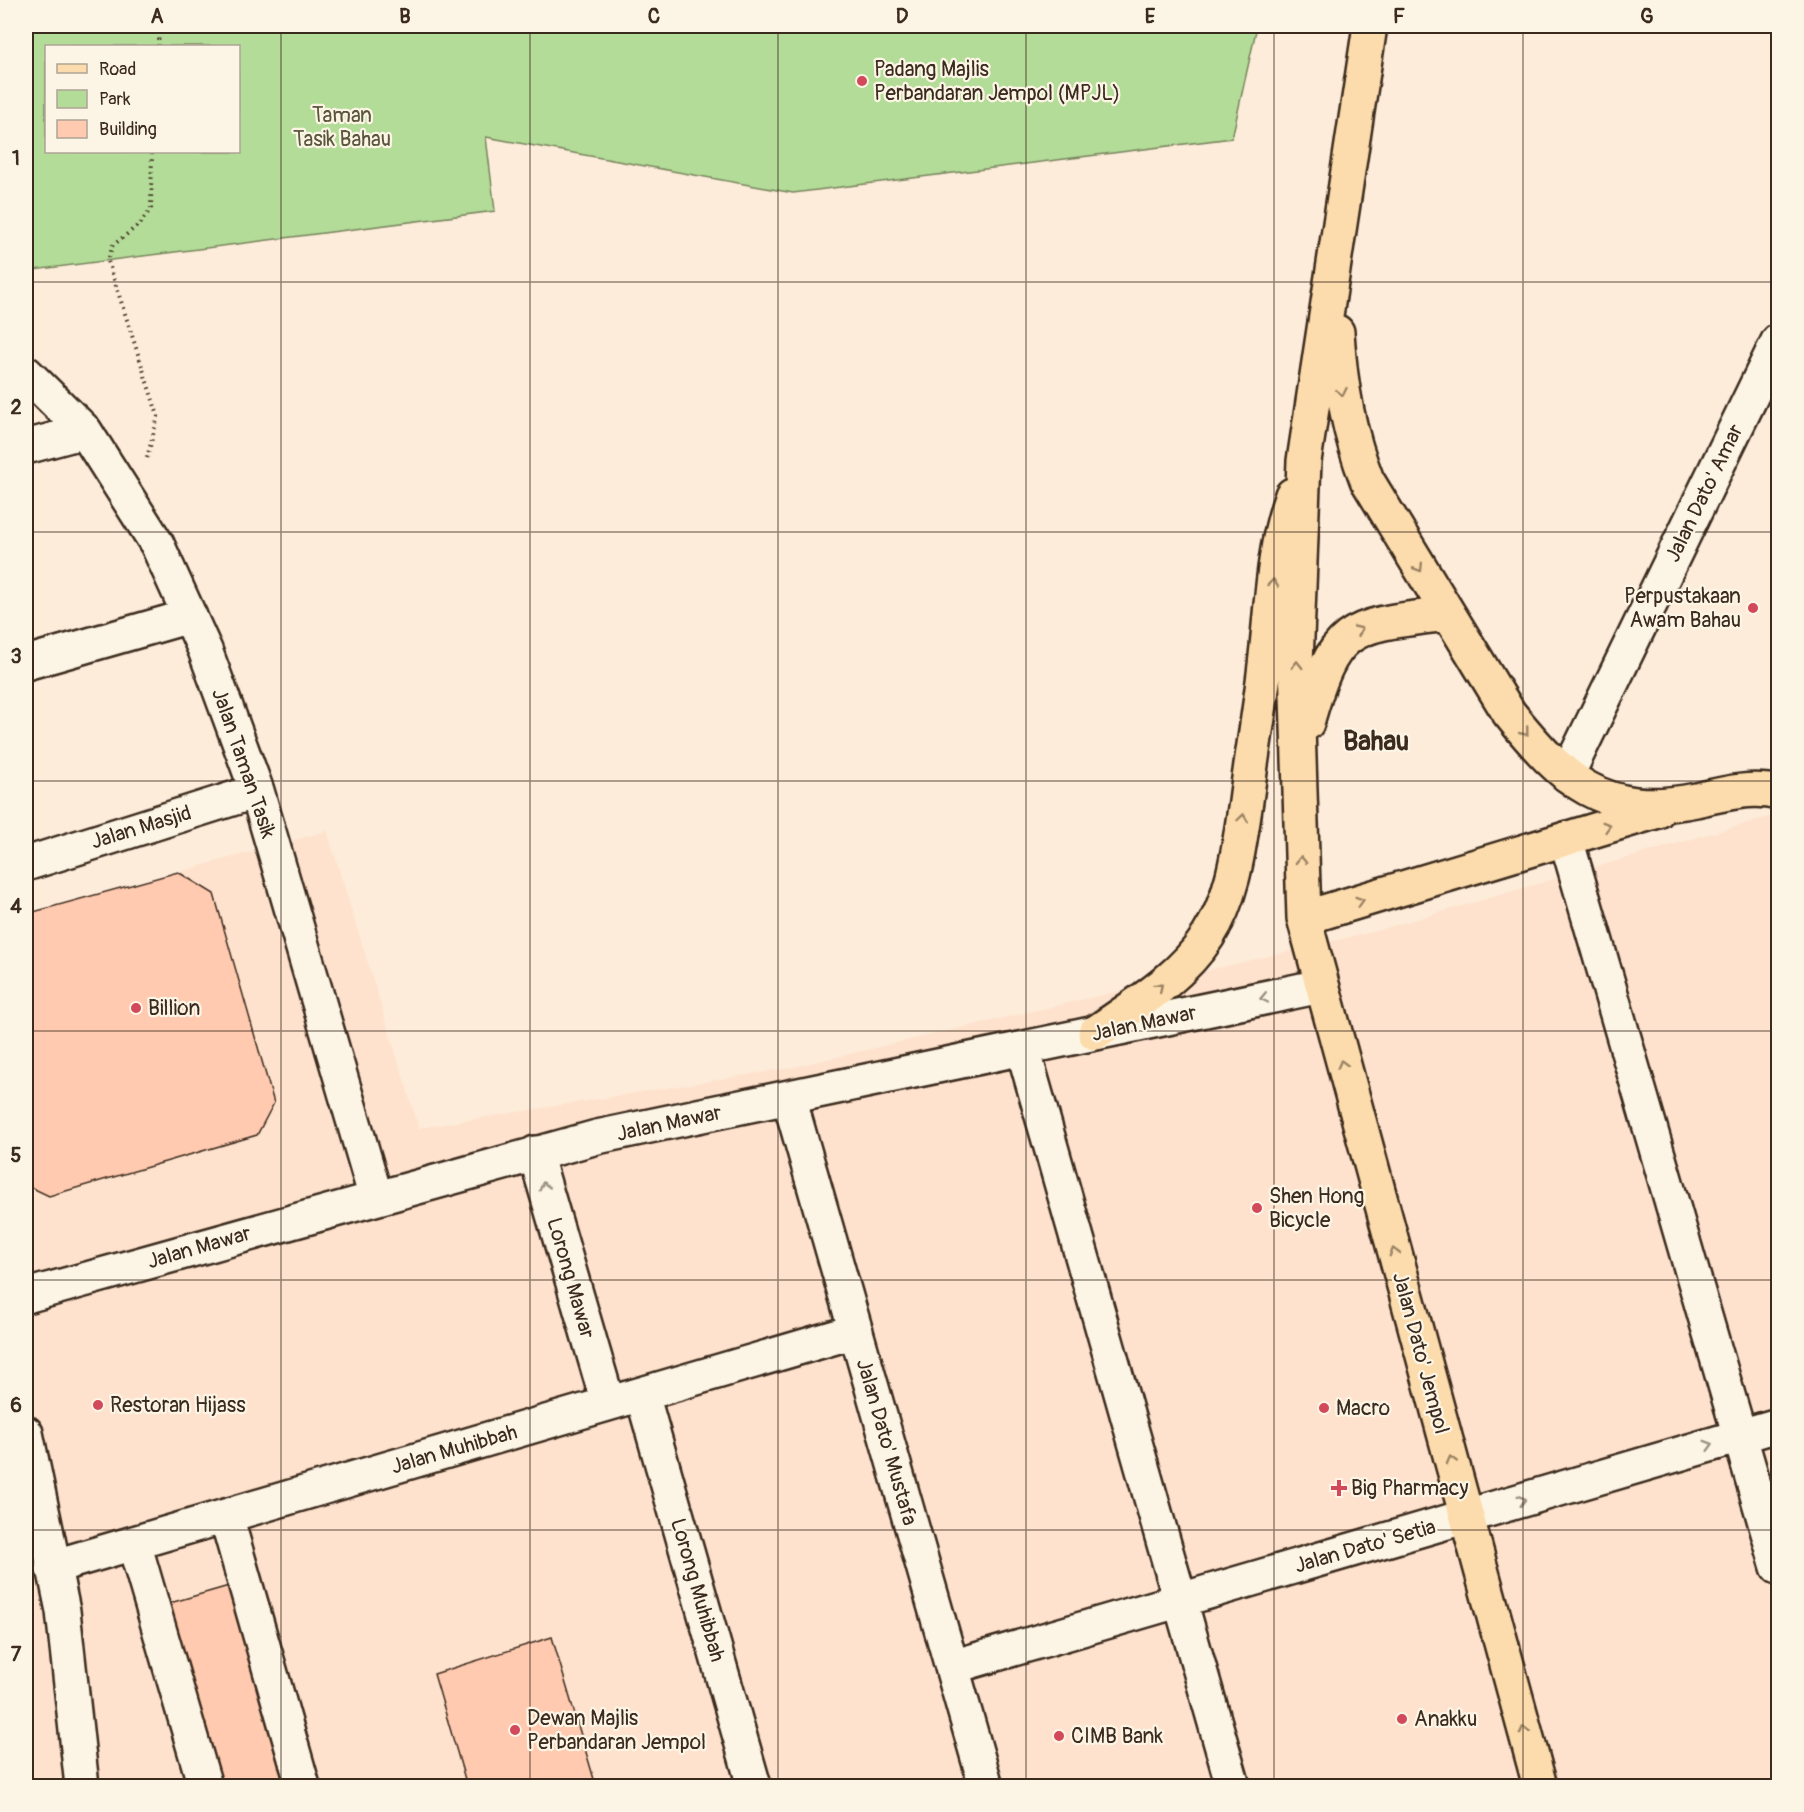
<svg xmlns="http://www.w3.org/2000/svg" width="1804" height="1812" font-family="Pangolin,sans-serif">
<rect width="100%" height="100%" fill="#fdecda"/>
<filter id="ink" filterUnits="userSpaceOnUse"><feTurbulence type="fractalNoise" baseFrequency=".0167" numOctaves="2"/><feDisplacementMap in="SourceGraphic" scale="12" xChannelSelector="R" yChannelSelector="G"/><feConvolveMatrix kernelMatrix="1 2 1 2 8 2 1 2 1" color-interpolation-filters="sRGB"/></filter>
<g filter="url(#ink)">
<!-- built -->
<path fill="#fee2cd" d="M1778,814v972h-1752v-872l301,-83 92,297 370,-60 587,-137z"/>
<!-- green -->
<path fill="#b3dc98" stroke="#77835b" stroke-width="1.5" fill-rule="evenodd" d="M26,26h1231l-25,112 -439,55 -307,-56 9,74 -469,60zM46,46h192v106h-192z"/>
<!-- building -->
<path fill="#ffcaaf" stroke="#3b2a1e" stroke-width="1.5" d="M178,872l36,22 60,209 -17,32 -208,61 -23,-11v-271z
M229,1586l57,200h-64l-52,-183z
M552,1637l44,149h-129l-33,-112z"/>
<g fill="none" stroke-linecap="round" stroke-linejoin="round">
<!-- minor casing -->
<g stroke="#3b2a1e" stroke-width="38">
<path id="minor" d="M26,373l59,58 72,113 48,106 52,141 119,407
M26,447l59,-16
M26,663l164,-47
M1567,775l211,-434
M1566,839l212,728
M26,864l231,-73
M1023,1049l210,737
M789,1098l197,688
M535,1153l73,250
M26,1296l571,-159 724,-151
M642,1394l112,392
M26,1433l37,178 19,175
M226,1516l77,270
M134,1543l71,243
M52,1567l804,-236
M952,1667l826,-242"/>
</g>
<!-- major casing -->
<g stroke="#3b2a1e" stroke-width="38">
<path id="major" d="M1370,26l-66,435 -8,202 8,255 236,868
M1337,332c3,52 11,100 30,148l142,233c54,67 94,106 187,87 26,-6 56,-14 82,-7
M1307,723c28,-100 43,-97 141,-109
M1304,918l354,-107
M1095,1033c40,-28 86,-55 113,-97 26,-40 31,-89 38,-135 6,-48 15,-96 20,-145 6,-54 7,-108 26,-161"/>
</g>
<!-- path -->
<path stroke="#3b2a1e" stroke-width="4" stroke-dasharray="1.5 4.5" stroke-linecap="butt" d="M158,46l1,-20
M147,458l11,-42 -50,-155 4,-15 29,-23 10,-15 1,-56"/>
<!-- minor -->
<use href="#minor" stroke="#fcf5e5" stroke-width="33"/>
<!-- major -->
<use href="#major" stroke="#fcdcac" stroke-width="33"/>
</g>
<!-- one-way arrows -->
<defs><path id="oneway-chevron" d="M-2-3.5L2.5 0L-2 3.5" fill="none" stroke-width="1.6" stroke-linecap="round" stroke-linejoin="round" transform="scale(1.5)"/></defs>
<g stroke="#9c8365">
<use href="#oneway-chevron" transform="translate(1342 392) rotate(79)"/>
<use href="#oneway-chevron" transform="translate(1419 568) rotate(58)"/>
<use href="#oneway-chevron" transform="translate(1273 583) rotate(-84)"/>
<use href="#oneway-chevron" transform="translate(1359 630) rotate(-25)"/>
<use href="#oneway-chevron" transform="translate(1297 665) rotate(-90)"/>
<use href="#oneway-chevron" transform="translate(1525 732) rotate(51)"/>
<use href="#oneway-chevron" transform="translate(1243 818) rotate(-82)"/>
<use href="#oneway-chevron" transform="translate(1607 826) rotate(-17)"/>
<use href="#oneway-chevron" transform="translate(1301 860) rotate(-91)"/>
<use href="#oneway-chevron" transform="translate(1360 901) rotate(-17)"/>
<use href="#oneway-chevron" transform="translate(1159 987) rotate(-40)"/>
<use href="#oneway-chevron" transform="translate(1342 1064) rotate(-105)"/>
<use href="#oneway-chevron" transform="translate(1394 1252) rotate(-105)"/>
<use href="#oneway-chevron" transform="translate(1451 1460) rotate(-105)"/>
<use href="#oneway-chevron" transform="translate(1524 1730) rotate(-105)"/>
</g>
<g stroke="#9c9082">
<use href="#oneway-chevron" transform="translate(1264 998) rotate(168)"/>
<use href="#oneway-chevron" transform="translate(544 1186) rotate(-106)"/>
<use href="#oneway-chevron" transform="translate(1709 1445) rotate(-16)"/>
<use href="#oneway-chevron" transform="translate(1522 1500) rotate(-16)"/>
</g>
</g>
<!-- grid -->
<path fill="none" stroke="#3b2a1e" stroke-width="1.5" stroke-opacity="0.55" d="M281,26v1760M530,26v1760M778,26v1760M1026,26v1760M1274,26v1760M1523,26v1760M26,282h1752M26,532h1752M26,781h1752M26,1031h1752M26,1280h1752M26,1530h1752"/>
<!-- markers -->
<g fill="#d1495b" stroke="#fcf5e5" stroke-width="2">
<circle cx="862" cy="81" r="6"/>
<circle cx="1753" cy="608" r="6"/>
<circle cx="136" cy="1008" r="6"/>
<circle cx="1257" cy="1208" r="6"/>
<circle cx="98" cy="1405" r="6"/>
<circle cx="1324" cy="1408" r="6"/>
<path d="M1336 1479h6v6h6v6h-6v6h-6v-6h-6v-6h6z"/>
<circle cx="1402" cy="1719" r="6"/>
<circle cx="515" cy="1730" r="6"/>
<circle cx="1059" cy="1736" r="6"/>
</g>
<g text-anchor="middle" stroke-width="4.5" stroke-linejoin="round" paint-order="stroke">
<!-- poi labels -->
<g font-size="21" fill="#3b2a1e" stroke="#fcf5e5" text-anchor="start">
<text x="874" y="76">Padang Majlis<tspan x="874" dy="24">Perbandaran Jempol (MPJL)</tspan></text>
<text x="1741" y="603" text-anchor="end">Perpustakaan<tspan x="1741" dy="24">Awam Bahau</tspan></text>
<text x="148" y="1015">Billion</text>
<text x="1269" y="1203">Shen Hong<tspan x="1269" dy="24">Bicycle</tspan></text>
<text x="110" y="1412">Restoran Hijass</text>
<text x="1336" y="1415">Macro</text>
<text x="1351" y="1495">Big Pharmacy</text>
<text x="527" y="1725">Dewan Majlis<tspan x="527" dy="24">Perbandaran Jempol</tspan></text>
<text x="1414" y="1726">Anakku</text>
<text x="1071" y="1743">CIMB Bank</text>
</g>
<!-- park labels -->
<g font-size="21" fill="#59563c" stroke="#fcf5e5">
<text x="342" y="122">Taman<tspan x="342" dy="24">Tasik Bahau</tspan></text>
</g>
<!-- street labels -->
<g font-size="21" fill="#3b2a1e" stroke="#fcf5e5">
<text transform="translate(1704 493) rotate(-64)" y="7">Jalan Dato' Amar</text>
<text transform="translate(244 763) rotate(71)" y="7">Jalan Taman Tasik</text>
<text transform="translate(141 827) rotate(-17)" y="7">Jalan Masjid</text>
<text transform="translate(1144 1023) rotate(-12)" y="7">Jalan Mawar</text>
<text transform="translate(669 1123) rotate(-12)" y="7">Jalan Mawar</text>
<text transform="translate(199 1247) rotate(-16)" y="7">Jalan Mawar</text>
<text transform="translate(571 1278) rotate(74)" y="7">Lorong Mawar</text>
<text transform="translate(1421 1353) rotate(75)" y="7">Jalan Dato' Jempol</text>
<text transform="translate(887 1442) rotate(74)" y="7">Jalan Dato' Mustafa</text>
<text transform="translate(454 1449) rotate(-16)" y="7">Jalan Muhibbah</text>
<text transform="translate(1365 1546) rotate(-16)" y="7">Jalan Dato' Setia</text>
<text transform="translate(698 1590) rotate(74)" y="7">Lorong Muhibbah</text>
</g>
<!-- district labels -->
<g font-size="27" font-weight="bold" fill="#3b2a1e" stroke="#fcf5e5">
<text x="1376" y="750">Bahau</text>
</g>
</g>
<!-- margin -->
<rect width="1804" height="1812" fill="none" stroke="#fcf5e5" stroke-width="66"/>
<!-- legend -->
<rect x="45" y="45" width="195" height="108" fill="#fcf5e5" stroke="#afa495" stroke-width="1.5"/>
<rect x="57" y="64" width="30" height="9" fill="#fcdcac" stroke="#afa495" stroke-width="1.5"/>
<text x="99" y="75" font-size="18" fill="#3b2a1e">Road</text>
<rect x="57" y="90" width="30" height="18" fill="#b3dc98" stroke="#afa495" stroke-width="1.5"/>
<text x="99" y="105" font-size="18" fill="#3b2a1e">Park</text>
<rect x="57" y="120" width="30" height="18" fill="#ffcaaf" stroke="#afa495" stroke-width="1.5"/>
<text x="99" y="135" font-size="18" fill="#3b2a1e">Building</text>
<rect x="33" y="33" width="1738" height="1746" fill="none" stroke="#3b2a1e" stroke-width="2"/>
<g font-size="20" text-anchor="middle" font-weight="bold" fill="#3b2a1e">
<text x="157" y="23">A</text>
<text x="405" y="23">B</text>
<text x="654" y="23">C</text>
<text x="902" y="23">D</text>
<text x="1150" y="23">E</text>
<text x="1399" y="23">F</text>
<text x="1647" y="23">G</text>
<text x="16" y="165">1</text>
<text x="16" y="414">2</text>
<text x="16" y="663">3</text>
<text x="16" y="913">4</text>
<text x="16" y="1162">5</text>
<text x="16" y="1412">6</text>
<text x="16" y="1661">7</text>
</g>
</svg>
